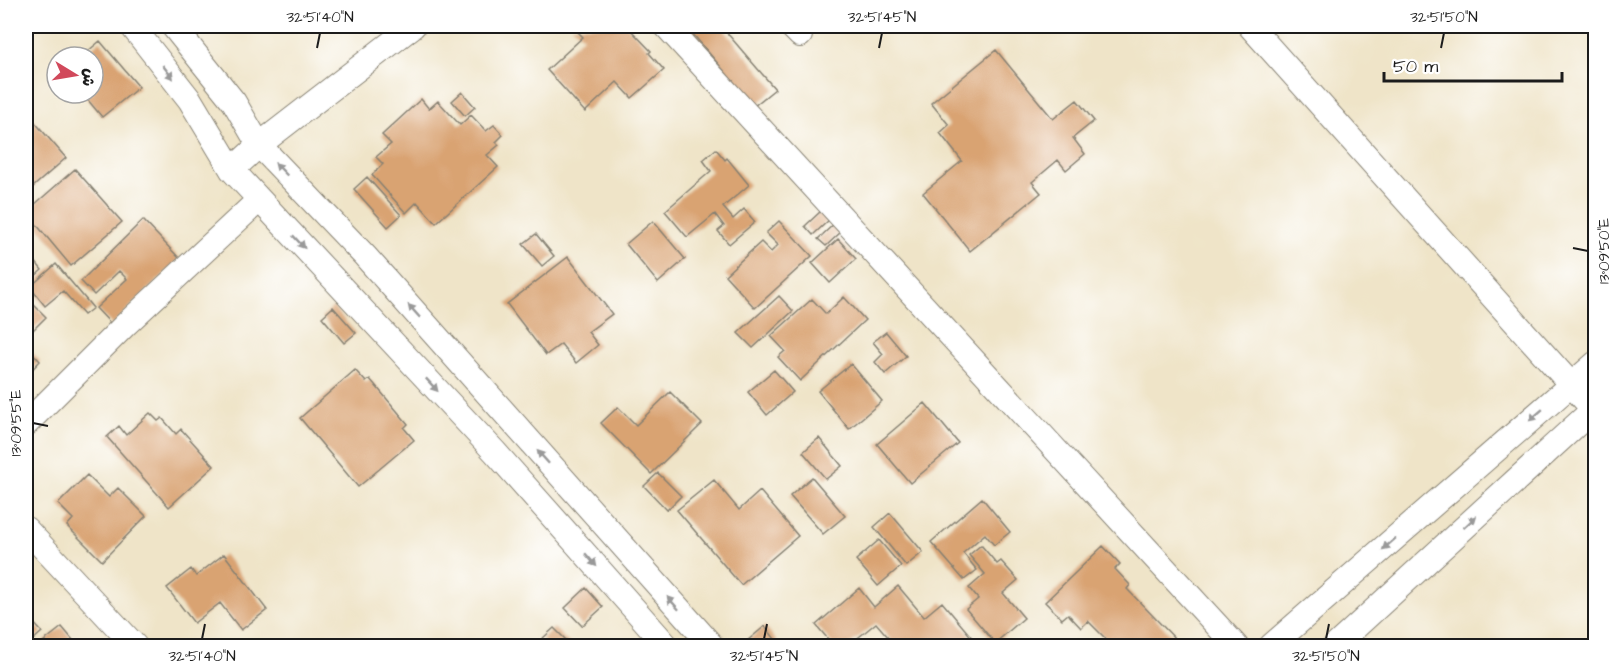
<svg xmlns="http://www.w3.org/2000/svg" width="1621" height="672" font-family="'Architects Daughter','Playpen Sans Arabic',sans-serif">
<rect width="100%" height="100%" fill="#fff"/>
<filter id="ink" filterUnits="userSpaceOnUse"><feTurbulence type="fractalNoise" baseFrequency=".0167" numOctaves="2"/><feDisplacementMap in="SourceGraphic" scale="12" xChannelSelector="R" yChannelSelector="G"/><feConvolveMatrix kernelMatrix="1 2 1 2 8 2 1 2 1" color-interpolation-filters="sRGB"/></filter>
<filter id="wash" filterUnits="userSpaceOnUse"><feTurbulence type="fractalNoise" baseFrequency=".008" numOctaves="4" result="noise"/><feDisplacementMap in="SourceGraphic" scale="24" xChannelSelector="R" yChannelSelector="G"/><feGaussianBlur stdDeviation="1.35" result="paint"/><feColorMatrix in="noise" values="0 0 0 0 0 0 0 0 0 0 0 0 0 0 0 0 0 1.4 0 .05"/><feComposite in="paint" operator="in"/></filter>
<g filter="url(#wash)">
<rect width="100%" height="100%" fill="#efe4c8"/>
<g id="blocks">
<!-- building -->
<path fill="#d9a372" d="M572,26h55l24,25 -2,2 15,17 -32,28 -15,-16 -32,30 -38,-42 36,-33z
M686,26h35l54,63 -21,17z
M100,41l39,46 -37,30 -20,-24h11v-36h-12z
M996,50l57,69 24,-19 17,21 -21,17 12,16 -19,16 -8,-10 -26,22 9,11 -71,58 -47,-58 39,-32 -22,-28 9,-8 -18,-22z
M462,92l13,15 -10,9 -13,-15z
M421,99l8,10 9,-8 22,24 11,-10 15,16 8,-6 9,10 -7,7 3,3 -12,10 11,12 -62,56 -19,-21 -11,11 -34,-38 11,-11 -7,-7 15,-13 -9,-9z
M26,112l40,46 -40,35z
M716,149l9,11 2,-2 22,27 -26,22 10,12 11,-10 11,13 -26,22 -11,-13 6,-5 -9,-12 -28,23 -22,-26 46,-40 -8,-11z
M75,169l47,53 -51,44 -45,-54z
M367,177l34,38 -13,12 -34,-38z
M821,211l8,9 -16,15 -8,-9z
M143,220l37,39 -68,66 -16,-17 31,-29 -8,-8 -25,24 -13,-14z
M653,221l32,38 -27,24 -32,-39z
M779,221l33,35 -57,52 -30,-33 36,-33 10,10 7,-7 -12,-12z
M835,223l7,8 -16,15 -8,-7z
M536,234l18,22 -12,10 -19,-22z
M838,239l18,20 -26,24 -18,-20z
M26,250l16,20 -16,14z
M568,257l44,57 -24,18 10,13 -22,18 -15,-19 -15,11 -39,-51z
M56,264l37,44 -9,7 -21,-24 -18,15 -15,-19z
M779,296l14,15 -40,37 -15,-15z
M26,297l20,20 -20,20z
M844,297l21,23 -65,61 -22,-24 7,-6 -14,-15 41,-37 14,15z
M333,307l23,26 -12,10 -22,-26z
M886,332l20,24 -21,18 -10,-12 8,-8 -10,-12z
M26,346l14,15 -14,15z
M851,364l31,37 -33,28 -31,-38z
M355,370l11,12 4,-3 38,45 -4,4 10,12 -56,47 -58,-69z
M774,370l19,22 -26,23 -19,-23z
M670,392l32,32 -51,50 -50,-51 17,-16 18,18z
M925,403l33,40 -48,40 -33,-39z
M150,413l8,8 4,-3 14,16 5,-5 33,37 -45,41 -62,-70 12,-11 7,9z
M819,438l23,28 -16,13 -23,-27z
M658,473l23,23 -14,14 -23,-24z
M87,475l22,22 9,-9 28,28 -44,45 -35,-35 6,-7 -15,-15z
M812,477l33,39 -22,18 -33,-38z
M714,480l25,30 21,-19 38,45 -57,49 -64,-75z
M982,498l28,34 -16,13 -9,-11 -22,19 14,17 -13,10 -33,-38z
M890,513l33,39 -17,14 -32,-39z
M879,540l22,26 -23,20 -22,-26z
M981,545l16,19 4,-3 17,19 -15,13 21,25 -29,25 -29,-34 12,-10 -9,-11 16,-14 -16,-19z
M1103,546l17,18 -5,5 15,16 -3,4 54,56 -2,1h-66l-25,-25 -7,7 -13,-14 -6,5 -17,-17z
M224,554l43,56 -26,20 -21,-27 -26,20 -27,-35 24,-19 5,7z
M898,586l26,31 18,-15 37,44h-83l-20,-23 -28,23h-14l-18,-21 43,-37 15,19z
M586,588l17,19 -21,19 -17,-18z
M29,618l13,14 -16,14v-25z
M765,626l13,17 -4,3h-33z
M62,627l16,19h-40z
M554,628l18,18h-32l4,-4 -2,-3z"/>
</g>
</g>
<g filter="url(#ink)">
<use href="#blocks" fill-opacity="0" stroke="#868072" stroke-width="1.5"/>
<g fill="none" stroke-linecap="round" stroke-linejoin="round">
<!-- minor casing -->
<g stroke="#868072" stroke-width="26">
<path id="minor" d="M132,26l58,74 42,70 263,282 172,194
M173,26l61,76 25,43 106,111 347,390
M666,26l570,620
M791,26l9,9
M1250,26l343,383
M232,170l27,-25 154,-119
M26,424l99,-99 134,-125
M26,529l109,117
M1271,646l325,-283
M1335,646l261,-239"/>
</g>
<!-- minor -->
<use href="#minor" stroke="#fff" stroke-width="24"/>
</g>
<!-- one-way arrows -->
<defs><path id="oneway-solid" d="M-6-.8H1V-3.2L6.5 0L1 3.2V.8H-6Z" transform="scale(1.5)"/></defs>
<g fill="#999">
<use href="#oneway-solid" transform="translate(168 72) rotate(52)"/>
<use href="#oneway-solid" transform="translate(281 169) rotate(-134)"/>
<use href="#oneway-solid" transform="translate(299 242) rotate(47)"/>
<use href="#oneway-solid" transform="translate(414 311) rotate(-132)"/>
<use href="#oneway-solid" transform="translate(432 385) rotate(47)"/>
<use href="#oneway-solid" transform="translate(1536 415) rotate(139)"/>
<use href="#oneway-solid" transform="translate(543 457) rotate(-132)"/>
<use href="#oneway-solid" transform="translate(1470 522) rotate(-43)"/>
<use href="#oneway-solid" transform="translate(1389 544) rotate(139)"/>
<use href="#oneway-solid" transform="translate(591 560) rotate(49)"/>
<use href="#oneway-solid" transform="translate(673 603) rotate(-132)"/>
</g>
</g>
<!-- ticks -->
<path fill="none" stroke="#1c1c1c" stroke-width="2" d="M317,48l3,-15M879,48l3,-15M1441,48l3,-15M1573,248l15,3M33,423l15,3M202,639l3,-15M764,639l3,-15M1326,639l3,-15"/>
<!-- margin -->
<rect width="1621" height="672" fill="none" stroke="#fff" stroke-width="66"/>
<!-- north arrow -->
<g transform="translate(75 75) rotate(101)"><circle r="28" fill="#ffffff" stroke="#a4a4a4" stroke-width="1.5"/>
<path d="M0-4.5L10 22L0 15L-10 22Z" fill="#d1495b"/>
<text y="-9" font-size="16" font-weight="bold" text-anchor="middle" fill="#1c1c1c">ش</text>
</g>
<!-- scale -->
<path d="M1384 72v9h178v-9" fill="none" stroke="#1c1c1c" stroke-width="3"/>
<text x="1393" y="72" font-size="18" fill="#1c1c1c" stroke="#ffffff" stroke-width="4.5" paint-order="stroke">50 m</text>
<rect x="33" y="33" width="1555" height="606" fill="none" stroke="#1c1c1c" stroke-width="2"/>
<g font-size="15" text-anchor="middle" fill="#1c1c1c">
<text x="320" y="22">32°51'40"N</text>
<text x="882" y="22">32°51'45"N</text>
<text x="1444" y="22">32°51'50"N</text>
<text transform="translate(1604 251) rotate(-90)" y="5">13°09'50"E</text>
<text transform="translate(16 423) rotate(-90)" y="5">13°09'55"E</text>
<text x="202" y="661">32°51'40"N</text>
<text x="764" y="661">32°51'45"N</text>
<text x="1326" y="661">32°51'50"N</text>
</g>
</svg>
